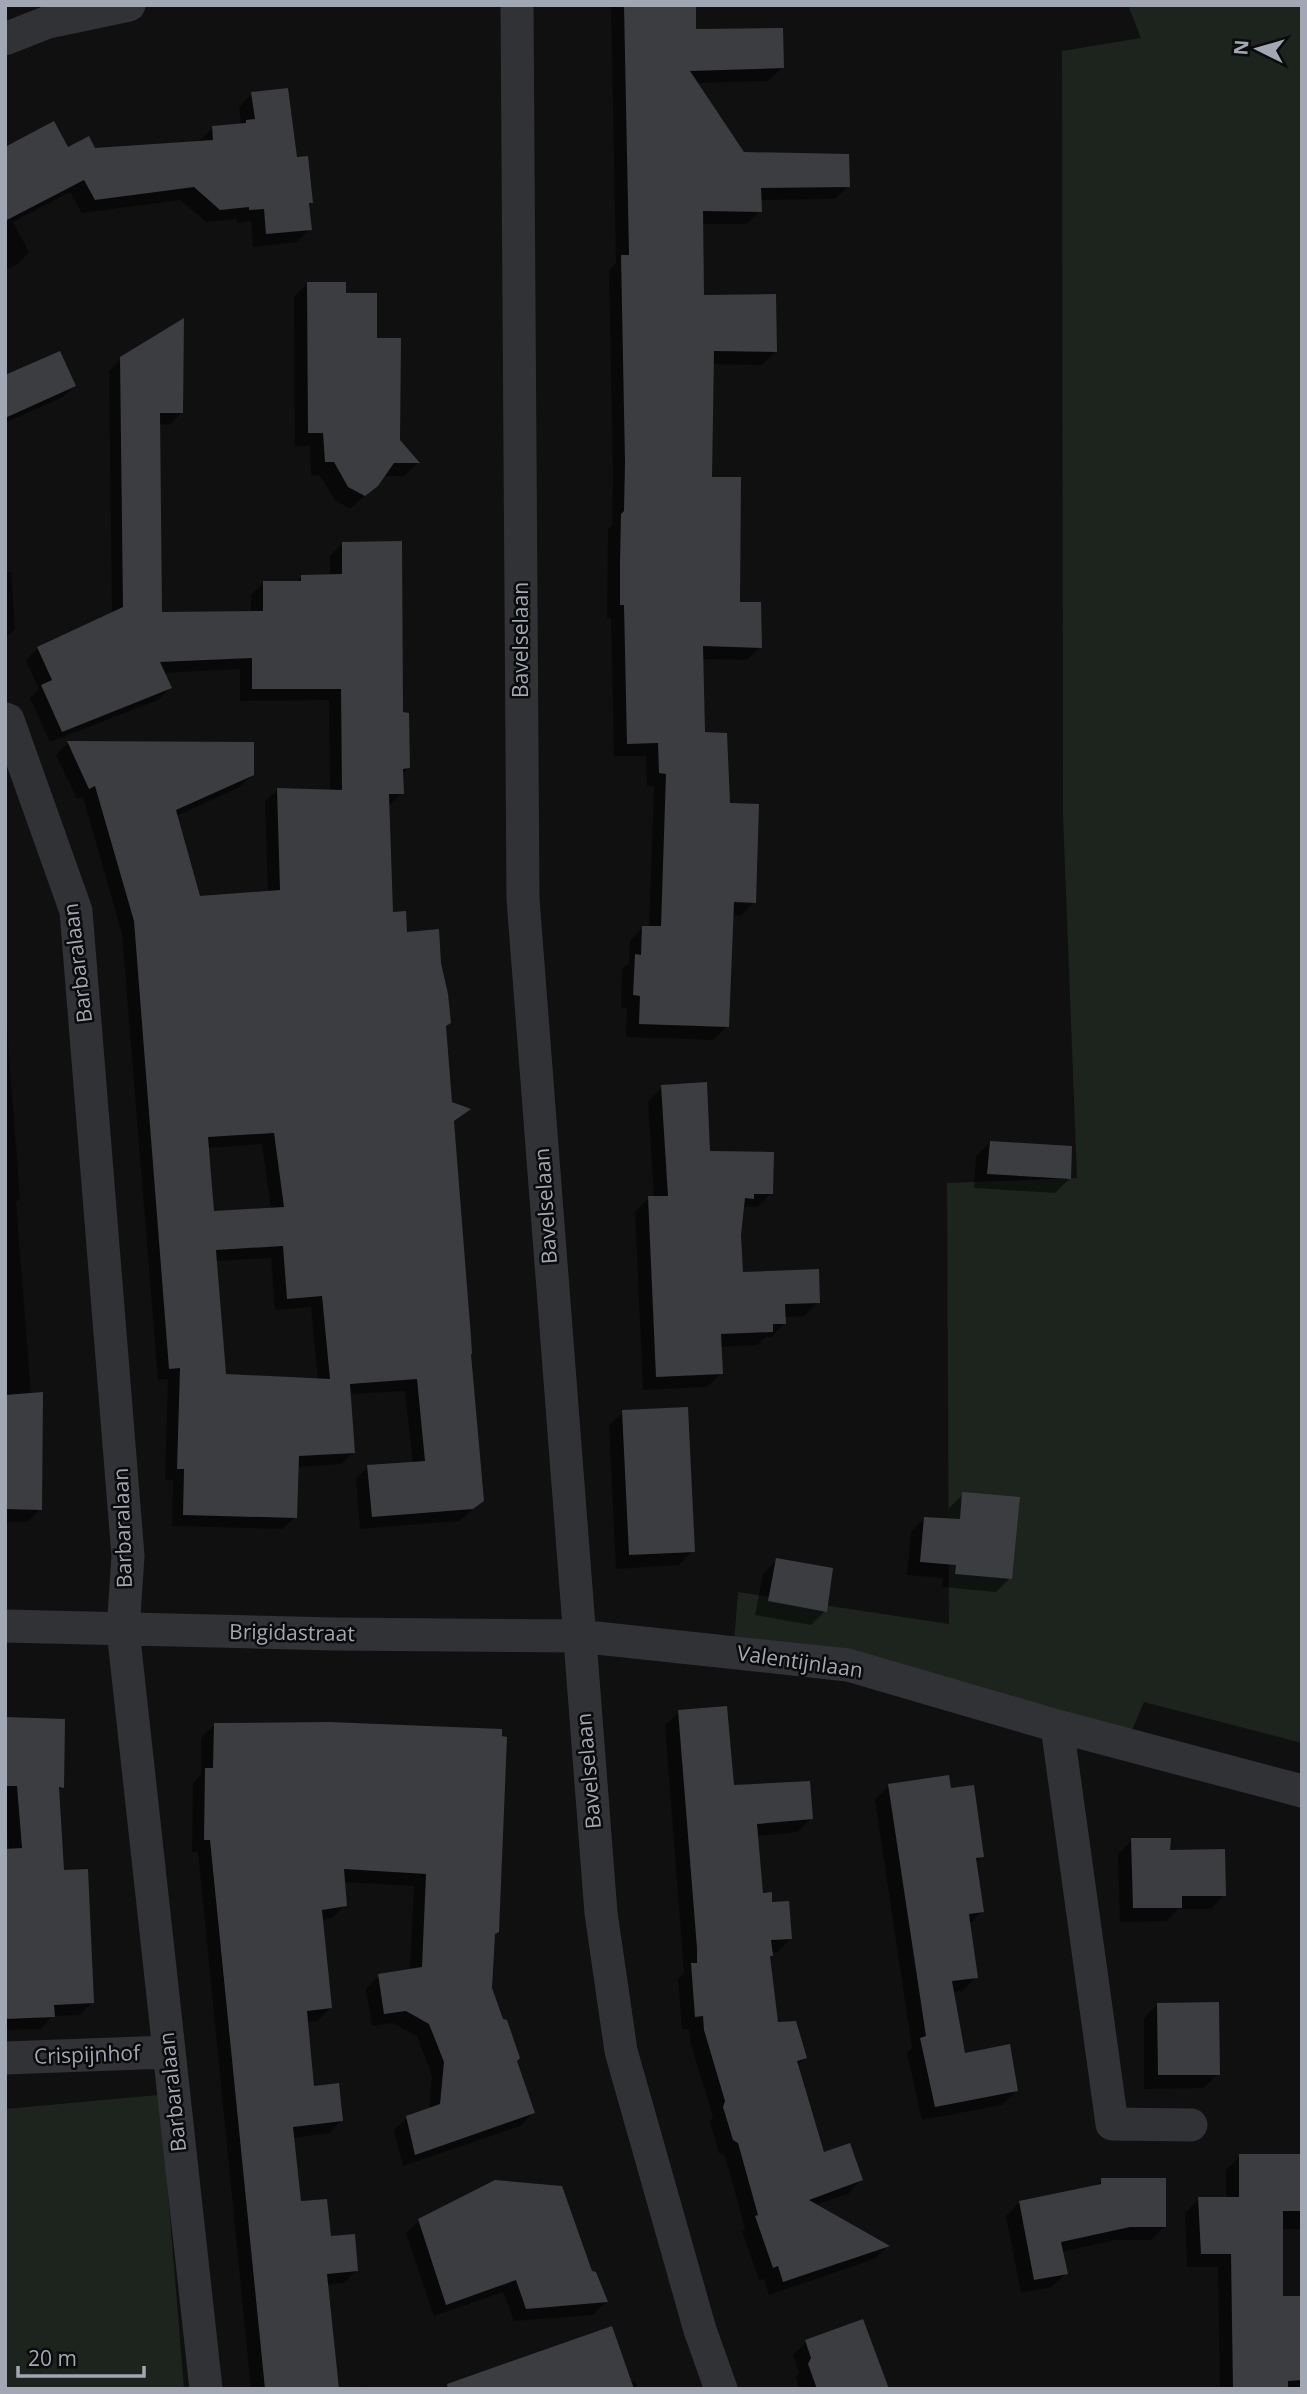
<svg xmlns="http://www.w3.org/2000/svg" width="1307" height="2394" font-family="'Open Sans',sans-serif">
<rect width="100%" height="100%" fill="#101011"/>
<!-- green -->
<path fill="#1c241d" d="M1128,5h174v1738l-158,-41 -13,31 -397,-90 4,-51 211,32 -2,-441 130,-5 -14,-363 -1,-764 79,-13z
M158,2095l5,37 21,257h-179v-280z"/>
<!-- shadow -->
<path fill="#0007" fill-rule="evenodd" d="M611,5h83l1,25 87,38 -14,13 -72,2 47,71 105,32 -13,13 -75,1v11l-13,13h-46l2,73 72,55 -13,13 -50,-1 -2,114 28,126 22,43 -13,13 -45,-1 1,75 26,71 25,97 -13,14 -9,-1 -5,112 -14,13 -87,-3 1,-29h-6l1,-39 7,-6 1,-22 13,-14 6,1 5,-142h-7l-1,-30h-32l-3,-138h-4l1,-89 4,-3 1,-50 -4,-206 7,-7z
M252,94l44,65 15,43 -3,3 2,24 -13,13 -44,5 -2,-26 -14,2 -1,-4 -30,3 -26,-22 -98,13 -12,-21 -57,30 16,30 -13,13 -11,5v-121l89,1 105,-9 14,-13 28,-3 -2,-18z
M308,283l36,12 31,45 24,100 19,23 -14,13h-22l-5,9 -27,24 -15,-9 -15,-24 -9,-1 -1,-29h-15l-1,-149z
M122,358l59,55 -12,12 -11,-1 2,190 91,-1v-18l12,-12 33,-1 5,-5 29,-1v-20l12,-13 60,171 6,54 -6,6v19l-12,12h-3l4,109 15,20 34,29 10,60 -5,5 6,75 17,7 -16,14 31,377 -24,20 -99,8 -4,-50 12,-12 45,-3 -8,-73 -56,3 5,58 -13,12 -44,3 -2,50 -12,12 -111,-3 1,-46h-8l3,-101 -10,1 -36,-446 -39,-137 -6,2 -21,-44 12,-12 184,32 -12,12 -64,29 23,81 69,-4 -3,-91 12,-12 53,2 -1,-92 -89,1v-32l-77,4 7,15 -12,12 -108,42 -20,-44 9,-9 -13,-29 12,-12 74,-34 -3,-243zM262,1144l9,65 -58,3 -6,-64zM271,1258l4,52 36,-3 7,73 -93,-5 -10,-114z
M5,378l69,8 -11,11 -58,26z
M11,572l4,57 -10,10v-66z
M5,1002l15,196 -4,4 24,307 -13,13h-22z
M662,1087l47,65 62,41 -13,14h-15l-3,28 1,39 77,28 -14,14 -20,1 1,6 -14,14h-5l-9,8 -37,2 1,26 -14,14 -64,3 -8,-178 14,-14h5l-6,-97z
M990,1142l79,37 -14,14 -81,-5 2,-32z
M623,1412l70,139 -14,14 -63,4 -7,-143z
M963,1494l47,84 -14,14 -54,-5 1,-9 -36,-3 4,-43 14,-14 23,2 1,-12z
M777,1560l48,51 -14,14 -56,-10 8,-41z
M679,1712l53,75 79,32 -14,13 -41,4 5,58 10,10 20,34 -14,14h-6v4l-3,3 9,65 28,33 -8,9 26,88 38,26 -13,14 -33,11 72,42 -13,12 -105,36 -5,-16 -5,1 -17,-49 3,-3 -20,-72 -6,-3 -9,-31 3,-6 -22,-71 -2,-16h-7l-4,-50 6,-6 -19,-248z
M5,1719l57,68 -5,5 5,80 30,130 -12,13 -27,1 -13,13 -35,1v-179h4l-4,-48z
M329,1724l164,212 -3,52 43,125 -13,13 -117,40 -9,-36 13,-12 22,-8 3,-34 -15,-40 -24,-13 -21,3 -6,-37 13,-13 31,-6 4,-84 -70,-4 1,23 -13,13 -11,2 9,88 -13,13 -10,1 6,66 29,32 -13,13 -37,5 7,65 58,67 -13,13 -17,2 10,104h-86l-53,-537h-6l1,-69 8,-9v-36l13,-13z
M889,1786l60,4 33,66 -7,7 7,48 -13,14 7,52 -14,14 -10,1 12,63 52,36 -14,14 -80,15 -15,-67 5,-5 -37,-248z
M1132,1840l37,12 55,43 -13,14h-33l-11,12 -47,1 -2,-68z
M1158,2004l60,70 -14,14 -60,1v-71z
M1240,2156h62v73h-21v69l21,-1v92h-82l-2,-122h-31l-2,-54 14,-14h27v-29z
M1102,2180l63,46 -14,14h-36l-53,12 4,21 -14,14 -31,6 -15,-77 14,-14 74,-15z
M419,2221l171,52 16,29 -13,13 -79,6 -11,-29 -69,24 -28,-83z
M806,2342l81,47h-88l-3,-11 3,-6 -6,-17z
M635,2381l3,8h-180l172,-7z
M368,2386v3h-28z"/>
<!-- building -->
<path fill="#3c3d41" fill-rule="evenodd" d="M624,5h72v24l87,-1 1,40 -94,3 54,81 105,2 1,33 -89,1 1,24 -59,-1 1,84 72,-1 1,58 -63,-1 -2,126h29l-1,125h21l1,46 -59,-2 2,86 22,1 3,70 29,1 -3,99 -22,-1 -5,125 -90,-3 1,-28 -7,-1 2,-41 6,1 1,-29h19l5,-152 -7,-1 -1,-30 -31,1 -3,-139h-4v-42l1,-49 3,-3 1,-49 -4,-207h8z
M288,88l9,69 11,-1 5,47h-4l3,27 -46,4 -2,-25 -15,1v-3l-29,3 -26,-23 -99,13 -11,-20 -79,41v-74l49,-26 14,26 21,-11 6,12 118,-8 -1,-14 34,-3v-3l9,-1 -4,-27z
M307,282h39v11h31v45h24l-1,102 20,23h-26l-16,23 -13,10 -17,-9 -14,-25h-9l-2,-29h-15z
M184,318l-1,95h-23l2,199 101,-1v-30h38v-6l41,-1v-32l60,-1 1,171 6,1 1,55 -7,1 1,25h-15l4,118 13,-1 1,21 32,-3 2,34 7,31 3,29 -5,3 6,76 19,7 -17,12 17,216 1,17h-1l13,147 -11,8 -101,8 -5,-52 58,-4 -8,-82 -67,5 5,69 -56,3 -2,62 -114,-3 1,-46h-7l3,-101 -11,1 -35,-448 -39,-135 -6,3 -22,-48 187,1v33l-78,35 24,86 80,-6 -3,-102 65,2 -1,-101h-89v-31l-92,4 12,26 -110,44 -21,-47 11,-5 -15,-33 86,-40 -3,-250zM274,1133l10,74 -70,4 -6,-74zM283,1246l4,53 35,-3 8,83 -104,-5 -10,-124z
M60,351l16,35 -71,32v-43z
M707,1082l3,69 64,1 -1,42h-19v5l-9,-1 -4,37 2,37 76,-3 1,34 -35,1 1,20h-13v8l-52,2 2,40 -67,3 -8,-181h20l-7,-111z
M990,1141l82,5 -1,33 -84,-5z
M43,1392l-1,118 -37,-1v-114z
M688,1407l7,145 -66,3 -7,-145z
M962,1492l58,5 -8,82 -57,-5 1,-9 -36,-3 4,-45 36,2z
M776,1558l57,10 -6,44 -59,-11z
M727,1706l7,79 76,-4 3,38 -56,5 6,69 9,-1v10l17,-1 3,38 -21,1 2,16h-3l8,66 18,-1 11,37 -10,3 27,91 26,-9 13,37 -54,20 81,46 -107,36 -5,-16 -5,2 -18,-52 3,-1 -20,-72 -5,-3 -10,-33 2,-6 -21,-71 -1,-14 -8,1 -4,-54h6v-15l-19,-238z
M5,1717l60,2 -1,69 -5,-1 5,83 24,-1 6,134 -40,2 1,12 -50,2v-170l17,-1 -5,-62h-12z
M329,1722l173,7v7l5,1 -8,195 -4,2 -3,54 11,31 4,1 13,38 -3,3 18,52 -120,42 -9,-39 34,-12 4,-42 -15,-38 -23,-13 -22,3 -6,-40 44,-7 4,-93 -82,-5 3,37 -25,4 10,98 -25,3 7,75 25,-3 4,38 -50,6 8,74 26,-2 4,37 24,-2 3,37 -31,3 12,115h-74l-55,-549h-6l1,-72h8l1,-45z
M949,1775l2,13 23,-3 10,72 -8,1 8,54 -15,2 9,64 -26,3 13,72 45,-9 8,47 -83,16 -15,-69 6,-2 -38,-252z
M1131,1838h40l-1,12 55,-1 1,47h-44v12h-49z
M1219,2002l1,73h-62l-1,-72z
M1239,2154h63v57h-19v85h19v84l-14,1v8h-55l-2,-135h-30l-3,-57h41z
M1101,2178h65v49h-36l-69,15 7,32 -34,6 -15,-79 82,-17z
M495,2180l67,6 30,85 4,1 12,30 -82,7 -10,-29 -70,25 -28,-86z
M863,2319l26,70h-72l-9,-25 3,-6 -6,-18z
M612,2326l22,63h-186l-1,-5z"/>
<g fill="none" stroke-linecap="round" stroke-linejoin="round">
<!-- street -->
<path stroke="#313236" stroke-width="33" d="M517,5l6,894 78,1014 20,138 79,279 21,59
M5,39l43,-17 81,-17
M5,719l3,1 68,191 52,645 -5,74 83,759
M5,1626l329,8 244,2 270,29 209,61 245,65
M1057,1726l55,398 79,1
M5,2058l163,-6"/>
</g>
<g text-anchor="middle" stroke-width="5" stroke-linejoin="round" paint-order="stroke">
<!-- street labels -->
<g font-size="21" fill="#a1a7b3" stroke="#0b0b0c">
<text transform="translate(521 640) rotate(-90)" y="7">Bavelselaan</text>
<text transform="translate(78 963) rotate(-97)" y="7">Barbaralaan</text>
<text transform="translate(546 1206) rotate(-94)" y="7">Bavelselaan</text>
<text transform="translate(123 1528) rotate(-92)" y="7">Barbaralaan</text>
<text transform="translate(292 1633) rotate(1)" y="7">Brigidastraat</text>
<text transform="translate(800 1662) rotate(8)" y="7">Valentijnlaan</text>
<text transform="translate(589 1771) rotate(-95)" y="7">Bavelselaan</text>
<text transform="translate(87 2055) rotate(-2)" y="7">Crispijnhof</text>
<text transform="translate(173 2092) rotate(-96)" y="7">Barbaralaan</text>
</g>
</g>
<!-- border -->
<rect width="1307" height="2394" fill="none" stroke="#a1a7b3" stroke-width="14"/>
<!-- north arrow -->
<g transform="translate(1258 49) rotate(275)" stroke="#0b0b0c" stroke-width="5" paint-order="stroke">
<path d="M0-5L12 26L0 18L-12 26Z" fill="#a1a7b3"/>
<text y="-10" font-size="19" font-weight="bold" text-anchor="middle" fill="#a1a7b3">N</text>
</g>
<!-- scale -->
<path d="M18 2366v10h126v-10" fill="none" stroke="#a1a7b3" stroke-width="3.5"/>
<text x="28" y="2366" font-size="21" fill="#a1a7b3" stroke="#0b0b0c" stroke-width="5" paint-order="stroke">20 m</text>
</svg>
